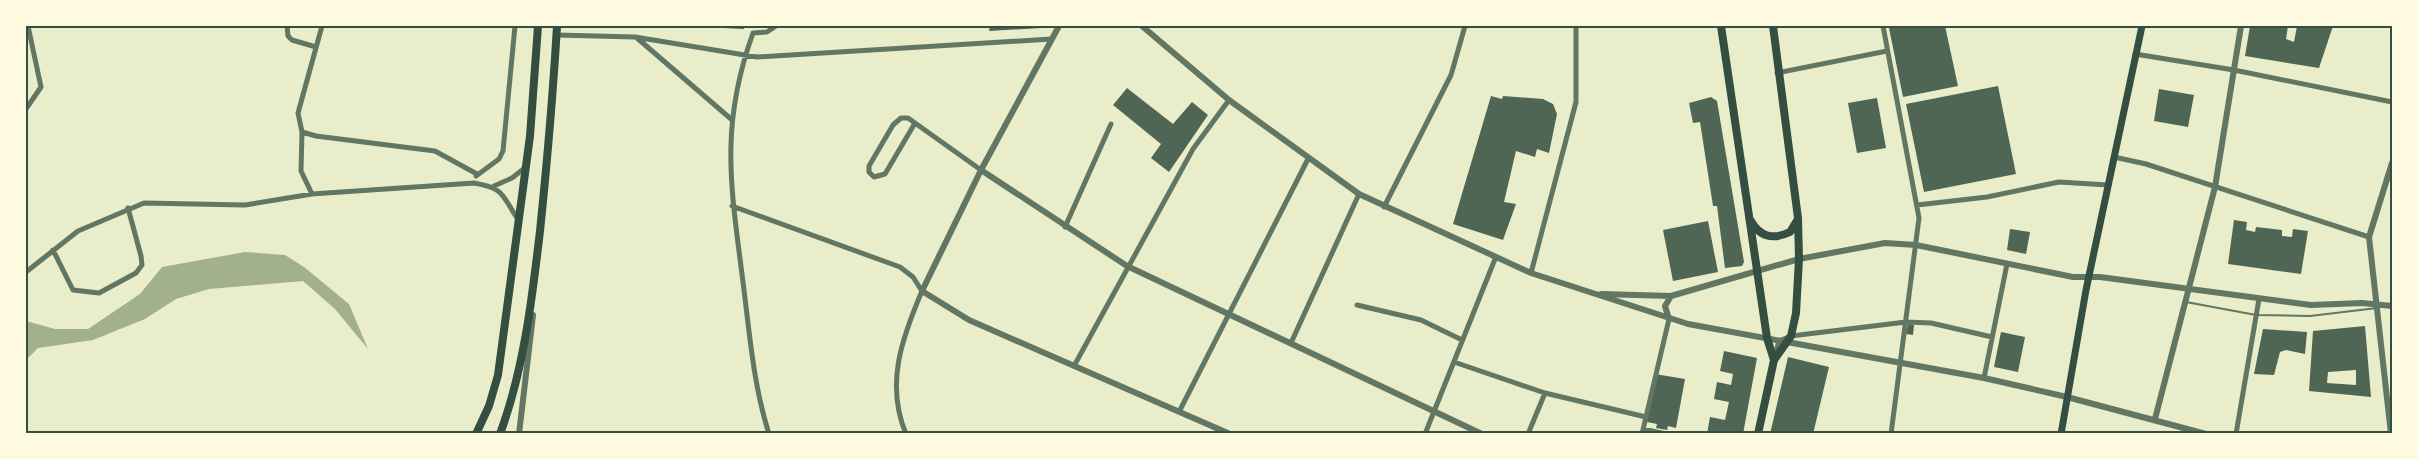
<svg xmlns="http://www.w3.org/2000/svg" width="2418" height="459" font-family="Manrope,sans-serif">
<rect width="100%" height="100%" fill="#e9edc9"/>
<!-- water -->
<path fill="#a3b18a" d="M245,252l40,3 19,12 45,37 19,45 -33,-40 -32,-28 -94,8 -33,10 -31,20 -52,21 -55,8 -12,12v-39l29,8h33l52,-35 22,-27z"/>
<!-- building -->
<path fill="#4f6655" fill-rule="evenodd" d="M723,26h21v3l-21,-1z
M990,26h54l-2,2 -53,3z
M1898,26h47l13,60 -55,11 -14,-69z
M2250,26h38l-2,13 8,3 3,-16h36l-14,42 -74,-12z
M1998,86l18,88 -92,18 -18,-88z
M1127,88l46,36 19,-22 16,13 -39,57 -18,-14 10,-14 -48,-39z
M2159,89l35,6 -6,32 -34,-6z
M1491,96l11,3 1,-3 40,3 10,5 4,10 -8,39 -12,-4 -2,8 -19,-6 -12,51 12,2 -13,36 -50,-16z
M1711,97l6,4 27,161 -2,4 -17,2 -8,-62h-4l-13,-84 -7,1 -4,-20z
M1877,98l9,50 -29,5 -9,-50z
M2234,220l13,2 -1,8 9,2 1,-5 26,3v6l10,1 1,-8 15,2 -7,43 -73,-10z
M1708,221l10,51 -45,9 -10,-51z
M2010,229l20,3 -4,22 -19,-4z
M1908,324l6,1 -1,10 -7,-1z
M2365,326l6,71 -62,-6 4,-60zM2356,370v15l-29,-2 1,-11z
M2263,329l44,3 -2,22 -19,-4 -6,2 -6,23 -20,-1z
M2001,332l24,5 -7,35 -24,-5z
M1724,351l33,7 -14,76h-36l3,-17 15,3 4,-18 -15,-3 3,-17 14,3 2,-11 -13,-3z
M1788,357l41,10 -16,67h-43z
M1655,374l30,5 -9,49 -8,-2 -1,4 -11,-2 1,-4 -10,-2z"/>
<g fill="none" stroke-linecap="round" stroke-linejoin="round">
<!-- service -->
<path stroke="#617663" stroke-width="2" d="M2186,302l70,13 54,1 67,-8"/>
<!-- minor -->
<path stroke="#617663" stroke-width="5" d="M287,26l1,10 4,4 24,7
M1883,26l36,192 -28,216
M556,35l79,2 122,20 294,-18
M637,38l94,81
M2135,54l99,16 158,32
M1777,73l110,-22
M26,109l15,-22 -13,-61
M901,118h7l7,5 -30,51 -11,3 -5,-5v-6l24,-41z
M915,123l66,47
M302,132l14,4 119,15 42,23
M2114,157l32,7 223,73
M476,176l23,-17 4,-8 12,-125
M494,186l18,-8 14,-11
M312,194l-11,-23 1,-39 -4,-19 24,-87
M1917,205l70,-8 72,-15 49,3
M732,206l168,61 13,10 9,14c-20,47 -37,93 -16,143
M1384,207l67,-132 14,-49
M1065,227l46,-103
M53,250l20,40 26,3 37,-20 6,-8 -1,-9 -13,-48
M26,272l52,-41 66,-28 101,2 67,-11 162,-11c30,5 28,12 43,35
M1531,273l45,-171v-76
M1357,305l64,15 41,20
M1291,343l68,-149
M1775,356l4,-15 12,-5 115,-14 25,1 61,14
M1454,362l91,31 101,24
M1074,366l119,-217 36,-49
M1984,378l23,-114
M1180,410l128,-251
M1643,429l23,5
M769,434c-15,-47 -19,-96 -25,-144 -12,-98 -26,-160 9,-257l14,-1 9,-6
M1425,434l70,-175
M1528,434l17,-41
M1642,434l27,-115
M2236,434l23,-135"/>
<!-- tertiary -->
<path stroke="#617663" stroke-width="6" d="M1059,26l-78,144 -59,121 47,29 261,114
M1142,26l87,74 130,94 172,79 157,51 296,54 83,19 139,37
M981,170l146,96 355,168
M1601,294l70,2 128,-37 86,-16 31,2 157,32h27l211,28 51,-2 30,3
M1669,319l-4,-13 6,-10
M2155,419l60,-232 26,-161
M519,434l14,-119
M2391,434l-22,-197 23,-74"/>
<!-- secondary -->
<path stroke="#344e41" stroke-width="7" d="M2061,434l25,-144 56,-264"/>
<!-- primary -->
<path stroke="#344e41" stroke-width="8" d="M1721,26l46,312 7,22
M1751,221c9,16 22,19 39,11l8,-13
M476,434l13,-28 9,-31 32,-239 8,-110
M500,434c24,-65 32,-135 40,-203 7,-68 13,-137 17,-205
M1758,434l16,-74 17,-24 5,-23 3,-54 -1,-41 -25,-192"/>
</g>
<!-- border -->
<rect width="2418" height="459" fill="none" stroke="#fefae0" stroke-width="54"/>
<rect x="27" y="27" width="2364" height="405" fill="none" stroke="#344e41" stroke-width="2"/>
</svg>
